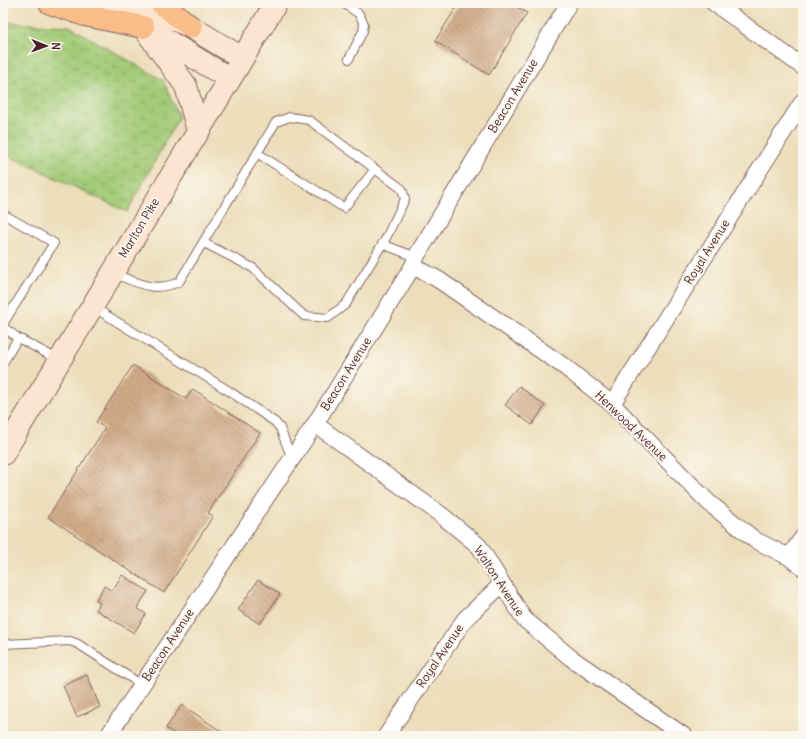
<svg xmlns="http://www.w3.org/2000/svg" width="806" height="739" font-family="Delius,sans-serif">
<defs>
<pattern id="wetland-marsh" width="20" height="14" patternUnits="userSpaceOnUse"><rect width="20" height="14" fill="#a2cb77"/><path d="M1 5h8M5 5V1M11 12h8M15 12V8" fill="none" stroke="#8dae67"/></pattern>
<pattern id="building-back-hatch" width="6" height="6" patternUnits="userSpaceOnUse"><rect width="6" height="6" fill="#d1ac89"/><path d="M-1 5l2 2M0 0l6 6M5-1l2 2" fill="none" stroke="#ac8b70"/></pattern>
</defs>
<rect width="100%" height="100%" fill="#fbf7ec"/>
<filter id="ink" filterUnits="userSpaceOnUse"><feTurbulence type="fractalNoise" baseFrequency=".025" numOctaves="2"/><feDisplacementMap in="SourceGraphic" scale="8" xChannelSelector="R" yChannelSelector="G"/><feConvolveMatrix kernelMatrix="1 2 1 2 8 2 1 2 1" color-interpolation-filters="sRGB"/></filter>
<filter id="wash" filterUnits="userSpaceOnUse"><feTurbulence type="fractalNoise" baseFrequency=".012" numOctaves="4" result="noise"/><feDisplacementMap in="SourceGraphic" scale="16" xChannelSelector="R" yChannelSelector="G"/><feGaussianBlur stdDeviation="0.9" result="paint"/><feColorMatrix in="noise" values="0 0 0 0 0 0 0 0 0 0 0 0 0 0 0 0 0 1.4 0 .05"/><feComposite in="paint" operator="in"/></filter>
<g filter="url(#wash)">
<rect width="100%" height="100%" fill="#ecdeba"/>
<!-- wetland -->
<path fill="url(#wetland-marsh)" stroke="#767551" d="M3,22l66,4 94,54 16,37 -52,95 -124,-59z"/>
<g id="blocks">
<!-- building -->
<path fill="url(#building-back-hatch)" d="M459,3h52l16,10 -38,62 -54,-34z
M133,365l53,34 7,-10 67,44 -52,80 5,3 -49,77 -116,-76 57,-89 -9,-6z
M519,386l26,20 -13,19 -27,-20z
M122,575l26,16 -11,17 9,6 -12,19 -38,-23 4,-7 -4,-3 8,-14 8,5z
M258,580l22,14 -20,30 -22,-14z
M87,675l13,32 -23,10 -14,-31z
M182,705l46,31h-50l-12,-8z"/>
</g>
</g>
<g filter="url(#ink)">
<use href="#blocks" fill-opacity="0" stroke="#83625d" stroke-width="1"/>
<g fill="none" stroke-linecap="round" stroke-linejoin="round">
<!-- lane casing -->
<g stroke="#83625d" stroke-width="10">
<path id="lane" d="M343,3l16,11 5,10 -1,7 -14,28
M257,153l87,55 31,-39
M3,214l51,29 -51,81
M382,244l34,13
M113,273c25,10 40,20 66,9l97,-160 14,-5 19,3 93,69 3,10 -19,39 -40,66 -18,14 -24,-2 -51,-48 -49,-25
M93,307l136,84 46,31 5,6 12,31
M3,327l15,11 41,22
M3,363l15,-25
M3,644l67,-3 8,3 64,41"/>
</g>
<!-- street casing -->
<g stroke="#83625d" stroke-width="18">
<path id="street" d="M714,3l89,64
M413,266l26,14 126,87 47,37 96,98 47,38 34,17 14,11
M612,404l191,-303
M315,424l125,90 39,32 45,73 47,39 113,78
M789,557l14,-20
M108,736l207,-312 98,-158 3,-9 153,-254
M386,736l79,-117 37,-35"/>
</g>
<!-- secondary casing -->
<g stroke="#83625d" stroke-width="24">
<path id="secondary" d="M105,3l125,76
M139,3l52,24 51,31
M149,35l37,51 12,45
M3,454l273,-451"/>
</g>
<!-- highway casing -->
<g stroke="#83625d" stroke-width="24">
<path id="highway" d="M50,3l35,12 58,12
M161,3l30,24"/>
</g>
<!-- lane -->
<use href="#lane" stroke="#fff" stroke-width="8"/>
<!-- street -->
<use href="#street" stroke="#fff" stroke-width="16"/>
<!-- secondary -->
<use href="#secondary" stroke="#fce5d0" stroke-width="22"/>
<!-- highway -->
<use href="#highway" stroke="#f8bd89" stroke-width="22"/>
</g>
</g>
<g text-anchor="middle" stroke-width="4" stroke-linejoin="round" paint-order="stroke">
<!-- street labels -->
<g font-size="12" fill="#4a1f2b" stroke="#fbf7ec">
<text transform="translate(513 96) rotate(-59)" y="4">Beacon Avenue</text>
<text transform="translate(139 228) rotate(-59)" y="4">Marlton Pike</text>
<text transform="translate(707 252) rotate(-58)" y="4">Royal Avenue</text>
<text transform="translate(346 374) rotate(-58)" y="4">Beacon Avenue</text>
<text transform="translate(631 426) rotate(44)" y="4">Henwood Avenue</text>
<text transform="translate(499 581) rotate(57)" y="4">Walton Avenue</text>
<text transform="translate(168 645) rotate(-57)" y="4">Beacon Avenue</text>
<text transform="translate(440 656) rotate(-56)" y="4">Royal Avenue</text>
</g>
</g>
<!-- margin -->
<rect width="806" height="739" fill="none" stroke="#fbf7ec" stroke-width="16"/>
<!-- north arrow -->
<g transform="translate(46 46) rotate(91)" stroke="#fbf7ec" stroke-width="3" paint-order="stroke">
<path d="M0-3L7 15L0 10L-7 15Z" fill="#4a1f2b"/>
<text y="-6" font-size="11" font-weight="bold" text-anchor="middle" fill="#4a1f2b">N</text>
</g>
</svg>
